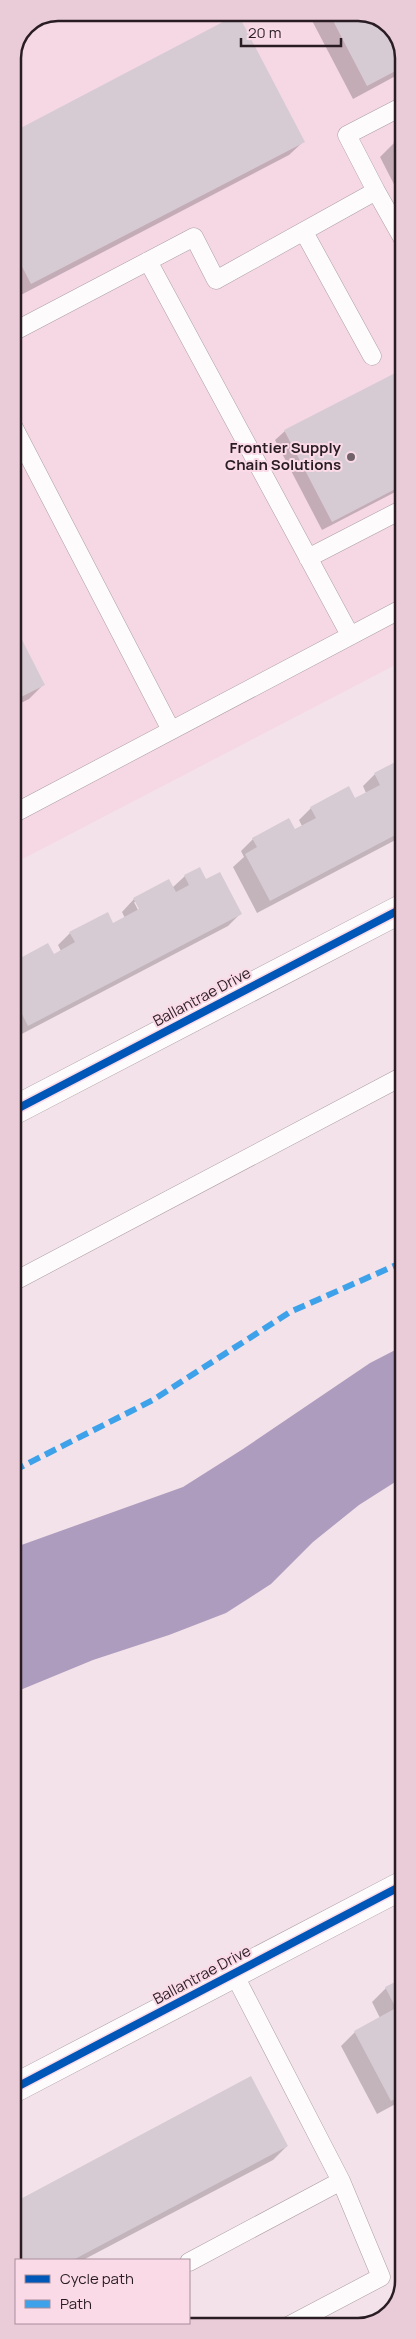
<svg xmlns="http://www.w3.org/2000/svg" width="416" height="2339" font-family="Manrope,sans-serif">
<rect width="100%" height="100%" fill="#f3e2e9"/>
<!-- built -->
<path fill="#f6d8e5" d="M59,13h304l27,13 13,26v609l-390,203v-806l13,-32z"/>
<!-- water -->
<path fill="#ae9cbf" d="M403,1346v131l-44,28 -46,37 -42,42 -45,29 -57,22 -76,25 -80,33v-145l170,-61 60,-38 127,-86z"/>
<!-- shadow -->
<path fill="#0003" fill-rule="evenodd" d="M308,13h55l27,13 13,26v20l-50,27z
M238,16l65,126 -14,13 -272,142 -4,-8v-155z
M403,139v63l-23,-45 14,-14z
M403,370v118l-81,42 -47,-90 10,-9z
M13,625l30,60 -14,14 -16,8z
M403,760v76l-146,77 -24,-46 11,-10 -3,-6 12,-12 41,-9 8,-4 -3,-6 12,-12 43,-9 12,-6 -3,-7 12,-12z
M185,876l21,5 34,33 -12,12 -212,111 -3,-6v-67l35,-19 5,11 8,-5 -3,-6 12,-12 43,-8 12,-7 -3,-6 12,-13 38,-11zM134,902h3l6,12 -2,2z
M403,1979v121l-26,14 -36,-68 14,-14 25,-14 -8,-16 14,-14z
M251,2078l36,68 -14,14 -190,100h-67v33l-3,-6v-83z"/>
<!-- building -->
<path fill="#d7cbd3" d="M329,13h34l27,13 13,26v15l-36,19z
M238,14l67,128 -274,142 -18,-35v-117z
M403,137v25l-10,-20z
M403,369v116l-71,37 -48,-92z
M13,622l32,63 -32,16z
M403,758v73l-133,70 -25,-47 12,-7 -5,-9 37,-20 6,11 21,-11 -6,-11 39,-21 6,12 25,-13 -6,-12z
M200,867l6,12 14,-7 22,42 -214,112 -15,-30v-22l3,-2 -3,-10 35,-19 6,11 21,-12 -6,-10 39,-20 5,11 26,-14 -6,-11 36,-19 7,13 13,-7 -5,-10z
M403,1978v117l-12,6 -37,-70 42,-23 -11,-21z
M251,2076l37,70 -215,114h-57v33l-3,-6v-84z"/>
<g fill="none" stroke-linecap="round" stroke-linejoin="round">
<!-- lane casing -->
<g stroke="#ac9ea4" stroke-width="19">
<path id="lane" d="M376,191l27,48
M304,232l68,124
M148,261l202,374
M13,332l181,-95 22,43 160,-89 -29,-56 56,-29
M13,426l158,304
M308,558l95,-49
M13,814l390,-206
M13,1282l390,-206
M234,1974l107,207 40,96 -93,49
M189,2262l152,-81
M70,2326l6,-3"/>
</g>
<!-- street casing -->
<g stroke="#ac9ea4" stroke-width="29">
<path id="street" d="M13,1111l390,-203
M13,2089l390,-204"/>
</g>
<!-- lane -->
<use href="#lane" stroke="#fdfbfc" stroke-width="18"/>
<!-- street -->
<use href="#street" stroke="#fdfbfc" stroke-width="28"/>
<!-- quiet -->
<path stroke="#3ea2ea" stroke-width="6" stroke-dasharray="12 6" stroke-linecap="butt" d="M13,1471l140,-71 137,-88 113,-50"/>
<!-- cycleway casing -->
<g stroke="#fbdae8" stroke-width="11">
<path id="cycleway" d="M13,1111l390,-203
M13,2089l390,-204"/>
</g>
<!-- cycleway -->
<use href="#cycleway" stroke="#0057b8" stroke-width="8"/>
</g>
<!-- markers -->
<circle fill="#706268" stroke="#fbdae8" stroke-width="2" cx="351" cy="457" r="5"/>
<g text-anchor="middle" stroke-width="4" stroke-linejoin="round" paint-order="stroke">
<!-- poi labels -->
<g font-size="15" font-weight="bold" fill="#291d23" stroke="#fbdae8" text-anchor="end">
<text x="341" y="453">Frontier Supply<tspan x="341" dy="17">Chain Solutions</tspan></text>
</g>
<!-- street labels -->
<g font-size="15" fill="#291d23" stroke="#fbdae8">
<text transform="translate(202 997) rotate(-28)" y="5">Ballantrae Drive</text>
<text transform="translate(202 1975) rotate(-28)" y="5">Ballantrae Drive</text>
</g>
</g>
<!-- crop -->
<path d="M0 0H416V2339H0ZM58 21H358A37 37 0 0 1 395 58V2281A37 37 0 0 1 358 2318H58A37 37 0 0 1 21 2281V58A37 37 0 0 1 58 21Z" fill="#eacbd8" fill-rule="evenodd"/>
<path fill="none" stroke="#291d23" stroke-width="2.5" d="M58 21H358A37 37 0 0 1 395 58V2281A37 37 0 0 1 358 2318H58A37 37 0 0 1 21 2281V58A37 37 0 0 1 58 21Z"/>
<!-- legend -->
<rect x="15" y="2259" width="175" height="65" fill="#fbdae8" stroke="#a78e99"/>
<rect x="25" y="2275" width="25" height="8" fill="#0057b8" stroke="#a78e99"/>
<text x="60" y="2284" font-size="15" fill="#291d23">Cycle path</text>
<rect x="25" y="2300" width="25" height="8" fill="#3ea2ea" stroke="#a78e99"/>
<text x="60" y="2309" font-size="15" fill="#291d23">Path</text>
<!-- scale -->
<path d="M241 38v8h100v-8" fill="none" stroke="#291d23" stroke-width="2.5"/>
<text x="248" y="38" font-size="15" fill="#291d23" stroke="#fbdae8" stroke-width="4" paint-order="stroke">20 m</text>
</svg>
